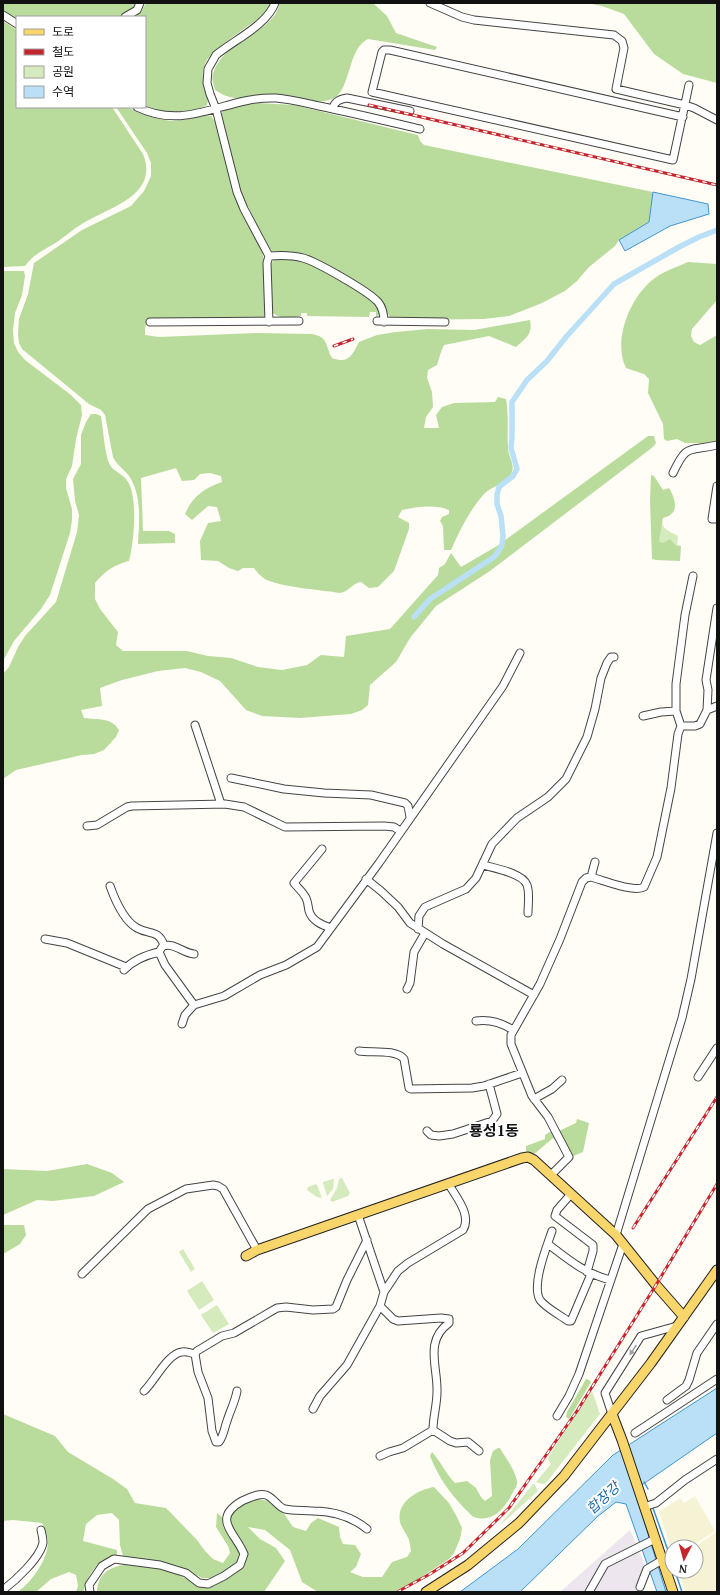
<svg xmlns="http://www.w3.org/2000/svg" width="720" height="1595" font-family="'PT Serif','Noto Sans KR',serif">
<rect width="100%" height="100%" fill="#fffdf5"/>
<!-- industrial -->
<path fill="#eee6ef" d="M630,1530l16,37 -8,25h-78z"/>
<!-- farmland -->
<path fill="#f6f3d4" d="M695,1496l20,35 -25,16h-18v4l-13,-39 21,-14 4,5z
M716,1532l1,60h-32l-6,-21h17l-1,-24z"/>
<!-- green -->
<path fill="#d5ebbd" d="M661,522c3,8 10,10 17,14l-1,10 -14,-3 -4,-2z
M342,1178l8,15 -2,3 -16,6 -2,-2 7,-12 2,-9z
M333,1179h1l-1,10 -6,7 -4,-13v-1z
M316,1184l1,1 5,13 -5,-1 -10,-7 1,-3z
M183,1249l12,20 -4,3 -12,-20z
M202,1281l12,19 -15,10 -12,-19z
M217,1305l12,19 -16,9 -12,-18z
M592,1391l8,23 -54,69 -3,1 -7,-2 15,-18 -3,-5 2,-5z
M534,1483l4,8 -39,35z"/>
<!-- forest -->
<path fill="#b9dc9c" d="M3,3h134l-1,4 -15,10h-104v4l-14,-10z
M146,3h125l-5,9 -5,5c-14,10 -45,30 -54,43 -3,5 -5,12 -4,18 0,9 7,17 4,27 -19,11 -42,9 -62,2v-90h-10l7,-7z
M280,3h93l14,13 9,17 41,14 -2,3 -67,-11c-19,9 -17,42 -30,56 -14,14 -47,0 -64,0 -12,-1 -27,5 -39,3 -8,-1 -14,-4 -20,-8 -1,-5 -4,-11 -2,-16 8,-29 45,-37 62,-59 2,-4 4,-8 5,-12z
M587,3h130v80l-34,-9 -29,-20 -30,-40 -22,-8z
M3,21l14,9v77h95l31,47c16,40 -30,52 -56,67 -12,6 -22,16 -33,23 -12,7 -20,10 -29,22l-22,1z
M258,103l36,2 124,30 2,6 4,4 229,47 -4,30 -30,18 -4,6 -26,21 -12,14 -12,10 -23,12 -33,13 -25,3 -85,1 -9,-3 -13,-21 -12,-8 -59,-32 -34,-5 -5,-4 -26,-55 -21,-75 3,-6 4,-3z
M116,107h12l9,5 17,6 17,3 13,-1 22,-5 5,1 4,6 27,88 20,41 2,10 1,53 -3,6h-114l-3,8v7l14,2 99,-4 54,1c17,3 13,12 20,24 16,6 20,-2 27,-16l18,-7 19,-3 32,-3 46,1 56,-10c3,14 -4,18 -14,27l-27,-11 -45,9 -3,7 -4,13 -9,5 -1,8 5,14 1,15 -7,10 -2,11h15l-3,-13 6,-8 12,-4 41,-1 3,-5 8,2c3,16 1,32 2,49 0,8 7,16 4,24 -4,11 -20,14 -28,22 -15,17 -24,36 -33,56h-7l-1,-24 -3,-5 2,-4 7,-3v-4c-15,-6 -32,-3 -47,0l-4,7 11,6v6l-15,42 -16,16 -9,1 -8,-6c-9,1 -12,10 -21,11 -19,-3 -60,-6 -75,-14 -5,-3 -8,-7 -11,-11h-11l-5,3 -9,-3 -11,-7 -17,-1 -1,-19 8,-18 13,-2 -4,-14 -9,-1 -16,14 -7,-6c7,-17 19,-26 37,-32l-1,-6 -11,-3 -10,1 -6,6 -12,1 -6,-13 -35,10 2,53h26l6,3v9l-37,1c1,-22 4,-45 -7,-65 -5,-9 -14,-13 -18,-22l-8,-42 -4,-5 -12,-6 -67,-55 -3,-6 -1,-9 1,-15 9,-25 6,-31 48,-33 49,-24 13,-15 7,-15v-13l-4,-10z
M277,258l25,2 39,19 36,24 3,11 -4,3v-5h-6l-1,5 -62,-1v-3h-6v3c-11,2 -25,4 -31,-7l1,-45 3,-4z
M688,262l29,2v36l-25,29 -1,7 3,6 6,3 17,-10v107l-8,1h-24l-8,-4 -10,2 -3,-2 -1,-15 -15,-31 1,-14 -5,-5 -18,-6c-14,-28 5,-73 29,-90 9,-7 22,-11 33,-16z
M3,271h21l1,5 -3,19 -7,18 -2,17 1,13 4,9 7,8 46,35 10,10 1,10 -6,24 -4,27 -6,13v9l6,21v11l-2,13 -20,62 -9,14 -27,32 -11,20z
M91,414h5l5,2c2,12 4,40 9,49 4,7 14,9 18,17 10,16 6,61 1,79 -15,4 -24,10 -34,22v16l5,10 18,23 -2,13 7,6h64l21,5 23,2 27,9 24,3 25,-5 14,-10 23,2 2,-21 44,-7 48,-54 1,-7 6,-4 6,-11 10,14 36,-21 151,-110h6l2,7 -3,4 -163,124 -54,35 -26,32 -14,24 -26,23 -2,20 -6,5 -11,4 -51,4 -38,-2 -16,-6 -26,-29 -19,-9 -16,-4 -27,3 -36,9 -22,8 2,18 -21,4 3,8c14,2 27,-1 35,12l-3,7 -12,13 -10,4 -12,1 -66,15 -13,9v-105l6,-7 9,-20 7,-11 31,-34 21,-70 2,-17 -4,-14 -2,-22 8,-15v-29l5,-13z
M651,475l3,1 9,14 6,-2c7,12 11,26 -6,30l-4,23 4,2 7,-4 5,6 6,1 -1,15 -24,-1 -4,-1 -2,-58z
M577,1119l12,4 -6,29 -12,5 -12,-26 17,-8z
M553,1130l5,9 -2,2 -3,-3 -20,17 -7,-4v-5l19,-7v-4z
M87,1164l25,9 12,9 -30,14 -41,5 -16,-1 -34,15v-46l44,2z
M3,1225h21l2,10 -6,9 -17,10z
M586,1379l3,1 2,2 -22,37 -3,-2 1,-5z
M3,1414l52,22 13,16 45,27 14,10 8,14 31,5 31,32 8,11 8,8 10,4 7,-10 -2,-7 -12,-19 1,-14 5,4 1,10 15,19 3,8 -2,6 -6,7 -13,8 -9,3h-9l-24,-12 -55,-10 -3,-11 -1,-25 -7,-7 -15,2 -11,9 -3,17 34,9v7c-4,0 -9,1 -13,3 -9,4 -20,22 -20,32h-8l2,-6 -2,-11 -7,-3 -18,7 -15,13h-18c14,-11 28,-30 30,-48 0,-8 -3,-15 -6,-21l-29,-3 -10,1z
M498,1448h2c5,9 18,26 17,36 0,2 -3,6 -4,8 -7,15 -20,32 -39,25 -3,-1 -6,-6 -9,-8 -16,-17 -26,-31 -35,-53l2,-4c9,10 14,22 23,31l12,-2 9,7 5,9 4,4 7,-5 -2,-36 3,-9z
M434,1487l15,16 8,14 5,11 -2,11 -6,14 -5,6 -32,21 -24,12h-75l-16,-10 -12,-32 -25,-20 -17,-3 12,12 16,9 9,13 -21,31h-167c1,-35 46,-30 69,-22 9,3 17,7 25,11 3,2 7,6 11,6 7,2 15,-5 22,-7 7,-3 12,-6 17,-13 10,-13 3,-21 -5,-32 -3,-4 -4,-9 -6,-14l3,-10 15,-10 10,-2 10,2 17,14 8,12 13,4 5,-8 7,-5 21,9 1,10 3,7 12,1 6,9 -5,13 -6,5 13,5h19l10,-15 15,-5 4,-6c-1,-5 -1,-11 -4,-15 -2,-5 -6,-9 -7,-14 -4,-20 17,-32 34,-35z"/>
<!-- water -->
<path fill="#b9e0f7" stroke="#3f96cf" d="M653,192l55,12 1,10 -39,12 -45,25 -6,-11 30,-18z
M717,1388v45l-81,56v6l30,97h-9l-31,-88 -10,-2 -19,15 -77,75h-60l58,-43 95,-94z"/>
<g fill="none" stroke-linecap="round" stroke-linejoin="round">
<!-- stream -->
<path stroke="#3f96cf" stroke-width="1.5" d="M644,1482l4,7
M653,1508l19,54
M675,1571l7,21"/>
<!-- canal -->
<path stroke="#b9e0f7" stroke-width="5.5" d="M414,617l16,-18 64,-42 4,-5 4,-7 1,-9 -2,-20 -4,-12v-9l2,-8 14,-11 4,-7 -6,-21 1,-11v-35l15,-22 20,-19 19,-24 48,-53 65,-37 20,-10 18,-7"/>
<!-- minor casing -->
<g stroke="#444" stroke-width="9">
<path id="minor" d="M430,3l32,14 12,3 140,15 8,6 2,7 -8,41 69,16 9,3 23,12
M3,15l14,9
M125,17l12,-7 3,-7
M137,107c51,25 88,-11 139,-9 14,1 29,5 43,8 34,7 67,15 101,23
M333,109c1,-8 7,-10 14,-11l63,13
M683,117l-293,-67h-6l-2,2 -10,40 301,68 16,-75
M269,256c12,-1 23,-1 34,2 14,4 65,33 75,44 5,6 6,12 6,20
M377,321l68,1
M150,322l149,-1
M269,322l-2,-59 2,-7 -25,-47 -7,-17 -21,-83 -6,-15 -3,-11 1,-14 8,-14c18,-15 51,-30 59,-52
M673,473c14,-30 15,-21 44,-28
M717,486l-5,33h5
M707,710l1,-20 -2,-10 11,-72
M643,716l18,-4 15,-1
M195,725l26,79
M681,726l-5,-15v-27l9,-69 8,-39
M231,778l53,11 40,4 47,2 34,8 3,3 2,11
M87,826l10,-1 30,-18 5,-1 93,-2 19,3 41,20 99,-1 10,1 6,4
M322,849l-28,34c4,5 9,9 12,15 2,4 2,8 3,13 3,10 13,14 22,17
M483,865c11,3 40,8 44,20 3,8 1,19 1,28
M591,877l4,-15
M366,879l15,12 17,16 12,16 33,21 91,51
M110,886c5,14 13,34 27,42 12,7 21,1 27,17
M418,929l1,-13 6,-9 41,-18 10,-11 16,-34 25,-26 31,-21 18,-18 21,-42 8,-28 6,-31 6,-15 4,-6h3
M45,939l22,4 59,24
M194,954c-11,-1 -22,-13 -32,-7l-3,5 6,13 29,40
M124,970c9,-10 22,-15 35,-18
M407,989l3,-6 4,-31 11,-19
M476,1021c14,-2 26,2 37,9
M182,1024l3,-9 9,-10 30,-9 36,-21 26,-10 31,-18 62,-84 124,-177 17,-33
M359,1051c12,2 37,-2 45,8l5,29 2,1 61,-1 12,-2 38,-13
M698,1077l19,-29
M534,1099l18,-10 10,-9
M427,1131l4,4 8,1 14,-2 39,-13 5,-7 -8,-30
M551,1175l18,-18 -21,-40 -16,-21 -21,-52v-9l29,-51 20,-45 22,-57 4,-4 5,-1c12,3 43,16 53,10l13,-30 14,-69 7,-54 3,-8h14l5,-2 7,-14 10,-4
M571,1194l-14,16 -2,6 38,29v6l-6,21
M358,1215l26,77
M552,1231c-5,15 -21,54 -12,69 6,8 20,15 28,21h3l20,-47
M616,1235l66,-217 9,-39 26,-146
M548,1244c21,16 36,29 62,36
M82,1274l66,-65 38,-20 27,-4 5,1 5,3 34,61
M380,1306l13,13 5,2 43,-3 8,1v4c-25,18 -11,44 -12,69 0,13 -4,25 -4,38l17,11 6,2 12,-1 11,9
M195,1354l2,-3 25,-15 12,-3 43,-25 9,-1 27,3 20,-1 3,-2 11,-27 20,-40
M144,1391c10,-9 24,-38 38,-39 4,-1 9,1 13,2l3,18 10,26 4,33 4,11h3c5,-7 5,-13 8,-21 3,-10 8,-19 10,-30
M667,1400l19,-14 3,-6 8,-27 20,-29
M313,1409l7,-13 27,-31 33,-59 4,-14 14,-21 10,-8 55,-33c9,-15 -7,-33 -15,-47
M612,1414l-7,-21 36,-57 36,-10
M557,1416l12,-20 10,-22 44,-130
M635,1433l82,-54
M380,1456l9,-4 14,-4 30,-18
M644,1507l12,-4 29,-23 32,-21
M640,1587l7,-18 15,-9
M3,1590c12,-9 37,-32 40,-47 0,-4 -1,-9 -2,-13
M90,1592l-1,-7 13,-19 12,-7 46,6 26,8 13,10 9,1 16,-8 16,-11 4,-11c-9,-22 -33,-35 -2,-53 7,-3 16,-8 24,-6 7,2 13,13 19,14 9,2 19,1 28,2 20,0 38,5 54,18
M589,1592l16,-28 50,-25"/>
</g>
<!-- major casing -->
<g stroke="#222" stroke-width="11">
<path id="major" d="M246,1256l11,-6 265,-92 6,-1 6,3 82,75 40,50 28,32
M612,1414l10,26 51,152
M426,1592l42,-27 51,-42 45,-47 87,-113 66,-93"/>
</g>
<!-- minor -->
<use href="#minor" stroke="#fff" stroke-width="7"/>
<!-- major -->
<use href="#major" stroke="#f9d66b" stroke-width="9"/>
<!-- rail casing -->
<g stroke="#c4262e" stroke-width="3">
<path id="rail" d="M369,105l348,80
M334,346l19,-7
M633,1228l84,-131
M397,1592l33,-18 33,-21 46,-45 68,-97 79,-126 61,-101"/>
</g>
<!-- rail -->
<use href="#rail" stroke="#fff" stroke-width="1.5" stroke-dasharray="4.5" stroke-linecap="butt"/>
</g>
<!-- one-way arrows -->
<defs><path id="oneway-solid" d="M-6-.8H1V-3.2L6.5 0L1 3.2V.8H-6Z"/></defs>
<use fill="#a0a0a0" href="#oneway-solid" transform="translate(633 1350) rotate(123)"/>
<g text-anchor="middle" stroke-width="4" stroke-linejoin="round" paint-order="stroke">
<!-- water labels -->
<g font-size="14" font-style="italic" fill="#1768a6" stroke="#fff">
<text transform="translate(603 1498) rotate(-43)" y="5">합장강</text>
</g>
<!-- quarter labels -->
<g font-size="15" font-weight="bold" fill="#111" stroke="#fff">
<text x="494" y="1136">룡성1동</text>
</g>
</g>
<!-- border -->
<rect width="720" height="1595" fill="none" stroke="#111111" stroke-width="8"/>
<!-- legend -->
<rect x="16" y="16" width="130" height="92" fill="#ffffff" stroke="#a0a0a0"/>
<rect x="24" y="29" width="20" height="6" fill="#f9d66b" stroke="#a0a0a0"/>
<text x="52" y="36" font-size="12" fill="#111111">도로</text>
<rect x="24" y="49" width="20" height="6" fill="#c4262e" stroke="#a0a0a0"/>
<text x="52" y="56" font-size="12" fill="#111111">철도</text>
<rect x="24" y="66" width="20" height="12" fill="#d5ebbd" stroke="#a0a0a0"/>
<text x="52" y="76" font-size="12" fill="#111111">공원</text>
<rect x="24" y="86" width="20" height="12" fill="#b9e0f7" stroke="#a0a0a0"/>
<text x="52" y="96" font-size="12" fill="#111111">수역</text>
<!-- north arrow -->
<g transform="translate(684 1559) rotate(186)"><circle r="19" fill="#ffffff" stroke="#a0a0a0"/>
<path d="M0-3L7 15L0 10L-7 15Z" fill="#c4262e"/>
<text y="-6" font-size="11" font-weight="bold" text-anchor="middle" fill="#111111">N</text>
</g>
</svg>
